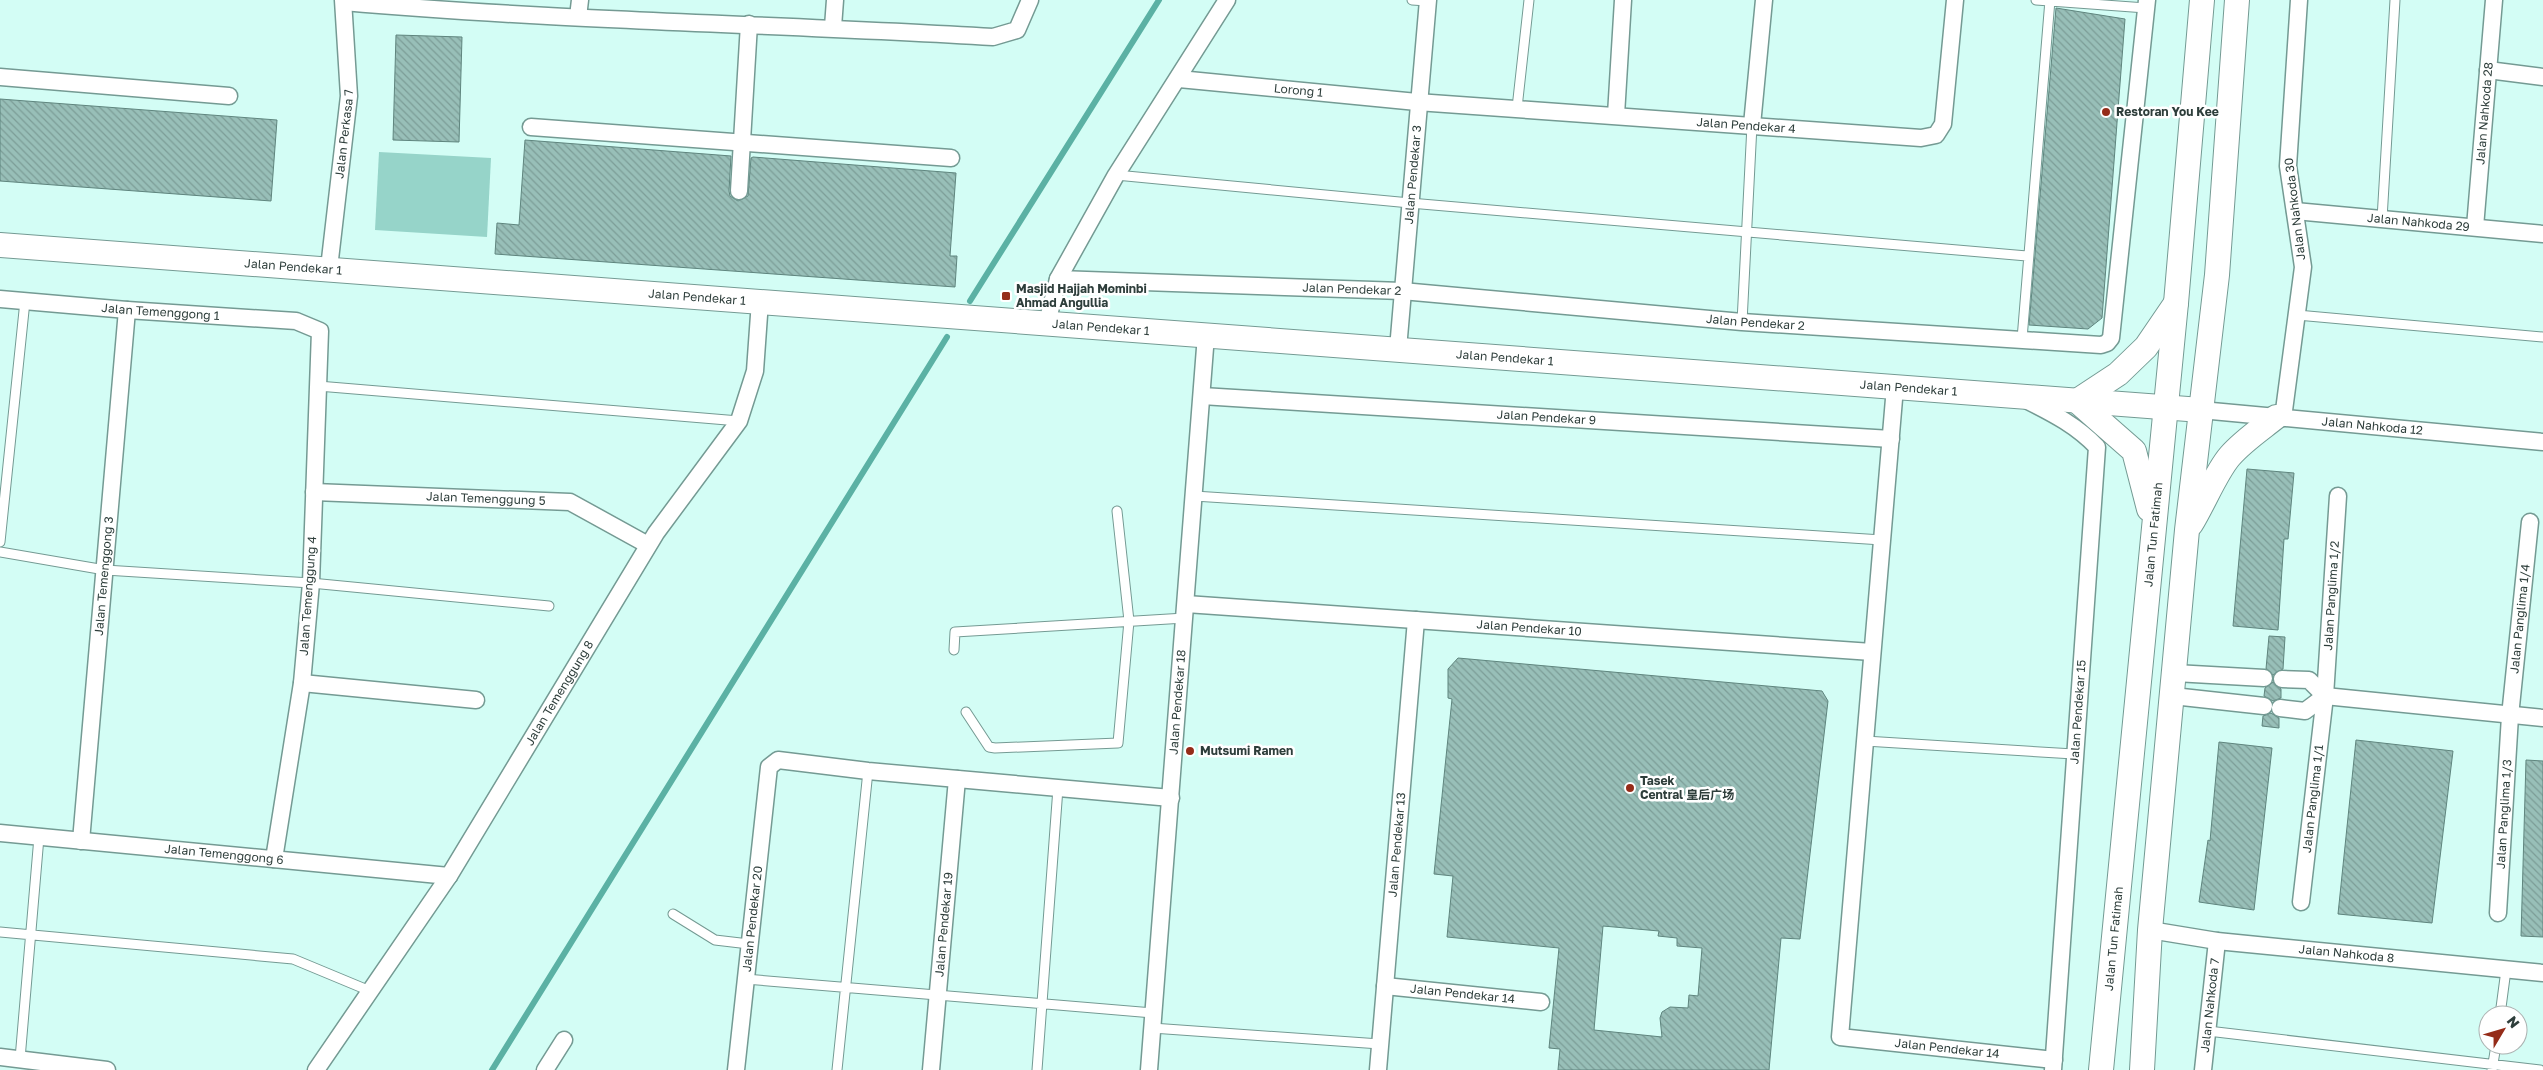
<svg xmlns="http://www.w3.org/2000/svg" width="2543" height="1070" font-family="'Golos Text','Noto Sans SC',sans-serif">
<defs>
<pattern id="building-back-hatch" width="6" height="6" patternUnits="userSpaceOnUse" patternTransform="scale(1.25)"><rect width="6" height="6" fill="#98bfb8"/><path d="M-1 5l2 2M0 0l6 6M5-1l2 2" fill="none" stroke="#7c9d97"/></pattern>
</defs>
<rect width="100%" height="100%" fill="#d3fdf5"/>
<!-- green -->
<path fill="#96d4c9" d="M379,152l112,6 -4,79 -112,-7z"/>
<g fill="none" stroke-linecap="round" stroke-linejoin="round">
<!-- stream -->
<path stroke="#5bb1a4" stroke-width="6" d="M970,301l189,-301
M492,1070l455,-733"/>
</g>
<!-- building -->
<path fill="url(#building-back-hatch)" stroke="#5f857e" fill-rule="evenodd" d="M2056,8l69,11 -23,299 -14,11 -59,-4z
M396,35l66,2 -3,105 -66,-2z
M0,99l277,21 -6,81 -271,-20z
M525,140l206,16 -2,35 1,5 8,5 10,-5 3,-38 2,-1 203,16 -6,83h7l-2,31 -460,-33 2,-31 22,2z
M2247,469l47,4 -6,66h-4l-6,91 -45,-4z
M2269,636l16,1 -2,32 -10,6 -7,-6z
M1458,658l364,33 6,10 -28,238 -19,-1 -12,132h-211l2,-21 -11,-1 10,-100 -112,-11 6,-61 -19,-2 18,-175 -4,-1v-29zM1603,926l56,5 -1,5 19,2v8l25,2 -4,48 -9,-1 -1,13 -18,-1 -8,5 -2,6 2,19 -68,-7z
M2273,682l8,7v9l-8,3 -9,-5 1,-8z
M2271,713l8,5v10l-17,-2 1,-10z
M2356,740l97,11 -21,172 -94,-9z
M2219,742l53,6 -18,162 -55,-8 9,-62 2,1z
M2526,760l17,1v176l-22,-1z"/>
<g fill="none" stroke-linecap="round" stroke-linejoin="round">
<!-- lane casing -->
<g stroke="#749a93" stroke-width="11">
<path id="lane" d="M1412,0l15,1
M2036,0l110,8
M1517,108l12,-108
M1116,175l294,28 617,53
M2382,219l13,-219
M2297,315l246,22
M1742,322l10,-197
M2022,339l28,-339
M318,386l421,35
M1194,496l688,44
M0,542l25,-241
M0,552l105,18 206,13 238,23
M954,650l1,-18 230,-14
M966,712l23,35 6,1 123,-5 11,-122 -12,-110
M1865,741l209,13
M673,914l42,26 34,4
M0,932l293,27 77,32
M745,979l408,34
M2500,1015l6,-45
M1152,1028l228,16
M2208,1031l332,39
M20,1059l19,-222
M837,1070l31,-299
M1037,1070l21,-282
M2492,1070l4,-25"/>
</g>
<!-- street casing -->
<g stroke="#749a93" stroke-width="19">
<g id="street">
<path d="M344,2c216,19 433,22 649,35l24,-7 13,-30"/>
<path d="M578,17l2,-17"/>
<path d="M833,27l2,-27"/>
<path d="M2488,70l55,7"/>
<path d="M0,77l229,19"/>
<path id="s1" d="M1179,79l238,23 504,36 15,-3 7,-11 12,-124"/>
<path d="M1616,115l7,-115"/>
<path d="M1752,125l12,-125"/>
<path d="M531,127l420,31"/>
<path d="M739,191l10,-167"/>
<path id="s2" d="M2295,211l248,23"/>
<path id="s3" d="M2475,227l19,-227"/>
<path id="s4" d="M329,268l20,-172 -6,-96"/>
<path id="s5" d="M1058,279l344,12 340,31 359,23 6,-2 4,-5 36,-338"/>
<path id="s6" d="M0,299l127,11 169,11 24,10 -9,252 -9,100 -28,176"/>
<path d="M1047,323l11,-44 58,-104 111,-175"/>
<path id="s7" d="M1398,349l30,-349"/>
<path id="s8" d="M1895,387l-55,650 214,23"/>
<path id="s9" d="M1202,396l689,43"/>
<path d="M2028,401c26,13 49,25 69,46l-44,623"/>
<path id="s10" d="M2201,410l342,32"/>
<path d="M2283,418l20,-151 -15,-101 11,-166"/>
<path id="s11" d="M314,492l256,10 78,43"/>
<path id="s12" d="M1186,604l686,48"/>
<path d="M2175,673l89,5"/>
<path d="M2282,679l27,1 16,16 218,22"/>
<path d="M302,683l174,17"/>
<path d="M2173,696l91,10"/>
<path d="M2280,708l25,3 20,-15"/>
<path id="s13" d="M0,833l449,43"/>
<path id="s14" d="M81,841l46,-531"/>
<path id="s15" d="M2301,902l24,-206 13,-200"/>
<path id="s16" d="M2498,913l12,-197 20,-194"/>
<path id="s17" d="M2150,930l67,11 326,32"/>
<path id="s18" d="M1385,986l156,16"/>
<path d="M0,1057l107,13"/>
<path id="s19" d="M316,1070l133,-194 207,-343 83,-112 16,-50 5,-70"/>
<path d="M545,1070l19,-30"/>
<path id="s20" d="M736,1070l33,-303 9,-7 90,11 303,27"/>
<path id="s21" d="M931,1070l26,-291"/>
<path id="s22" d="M1149,1070l57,-735"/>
<path id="s23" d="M1378,1070l38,-450"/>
<path id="s24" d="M2203,1070l14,-129"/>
</g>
</g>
<!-- secondary casing -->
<g stroke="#749a93" stroke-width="26">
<g id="secondary">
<path id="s25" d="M0,245l2201,165"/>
<path d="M2077,401l57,50 15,58"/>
<path d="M2077,401l41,-27 28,-27 30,-44"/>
<path d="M2191,524c13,-21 25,-52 39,-68 13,-15 31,-27 46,-39"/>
<path id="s26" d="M2101,1070l75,-767 26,-303"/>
<path d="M2142,1070l8,-140 37,-400 30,-255 20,-275"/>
</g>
</g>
<!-- lane -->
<use href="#lane" stroke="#fff" stroke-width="9"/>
<!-- street -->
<use href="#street" stroke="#fff" stroke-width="16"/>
<!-- secondary -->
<use href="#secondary" stroke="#fff" stroke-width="24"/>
</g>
<!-- markers -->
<g fill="#952c19" stroke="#fff" stroke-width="2">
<circle cx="2106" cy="112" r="5"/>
<rect x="1001" y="291" width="10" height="10" rx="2.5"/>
<circle cx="1190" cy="751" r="5"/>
<circle cx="1630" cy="788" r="5"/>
</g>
<g text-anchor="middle" stroke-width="5" stroke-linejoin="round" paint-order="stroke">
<!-- street labels -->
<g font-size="12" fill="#2e3e3b" stroke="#fff">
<text dy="4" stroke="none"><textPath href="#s1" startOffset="120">Lorong 1</textPath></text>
<text dy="4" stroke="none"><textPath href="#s3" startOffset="114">Jalan Nahkoda 28</textPath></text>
<text dy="4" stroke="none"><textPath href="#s1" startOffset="569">Jalan Pendekar 4</textPath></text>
<text dy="4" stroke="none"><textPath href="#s4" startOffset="135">Jalan Perkasa 7</textPath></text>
<text dy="4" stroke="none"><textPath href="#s7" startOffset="175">Jalan Pendekar 3</textPath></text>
<text transform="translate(2295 209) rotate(-97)" y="4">Jalan Nahkoda 30</text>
<text dy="4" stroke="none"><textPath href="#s2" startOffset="124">Jalan Nahkoda 29</textPath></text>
<text dy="4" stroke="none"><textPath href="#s25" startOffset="294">Jalan Pendekar 1</textPath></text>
<text dy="4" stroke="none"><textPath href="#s5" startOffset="294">Jalan Pendekar 2</textPath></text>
<text dy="4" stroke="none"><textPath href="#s25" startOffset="699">Jalan Pendekar 1</textPath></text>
<text dy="4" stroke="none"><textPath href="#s6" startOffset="161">Jalan Temenggong 1</textPath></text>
<text dy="4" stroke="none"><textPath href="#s5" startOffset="699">Jalan Pendekar 2</textPath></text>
<text dy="4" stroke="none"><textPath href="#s25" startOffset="1104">Jalan Pendekar 1</textPath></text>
<text dy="4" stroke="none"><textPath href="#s25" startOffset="1509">Jalan Pendekar 1</textPath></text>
<text dy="4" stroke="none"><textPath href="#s25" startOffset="1914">Jalan Pendekar 1</textPath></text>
<text dy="4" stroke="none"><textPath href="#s9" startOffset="345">Jalan Pendekar 9</textPath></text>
<text dy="4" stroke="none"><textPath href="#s10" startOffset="172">Jalan Nahkoda 12</textPath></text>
<text dy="4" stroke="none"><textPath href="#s11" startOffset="172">Jalan Temenggung 5</textPath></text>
<text dy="4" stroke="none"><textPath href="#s26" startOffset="538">Jalan Tun Fatimah</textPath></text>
<text dy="4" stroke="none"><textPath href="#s14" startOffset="266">Jalan Temenggong 3</textPath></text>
<text transform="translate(308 596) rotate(-86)" y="4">Jalan Temenggung 4</text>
<text dy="4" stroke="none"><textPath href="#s15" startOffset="308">Jalan Panglima 1/2</textPath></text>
<text dy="4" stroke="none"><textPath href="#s16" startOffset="295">Jalan Panglima 1/4</textPath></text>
<text dy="4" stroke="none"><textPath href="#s12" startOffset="344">Jalan Pendekar 10</textPath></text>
<text dy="4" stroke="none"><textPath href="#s19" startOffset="449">Jalan Temenggung 8</textPath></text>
<text dy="4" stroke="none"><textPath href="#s22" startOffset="369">Jalan Pendekar 18</textPath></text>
<text transform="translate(2078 712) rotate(-86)" y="4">Jalan Pendekar 15</text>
<text dy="4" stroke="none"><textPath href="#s15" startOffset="104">Jalan Panglima 1/1</textPath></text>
<text dy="4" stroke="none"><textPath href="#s16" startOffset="99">Jalan Panglima 1/3</textPath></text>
<text dy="4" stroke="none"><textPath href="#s23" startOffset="226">Jalan Pendekar 13</textPath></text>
<text dy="4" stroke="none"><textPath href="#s13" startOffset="225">Jalan Temenggong 6</textPath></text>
<text dy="4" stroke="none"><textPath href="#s20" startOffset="152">Jalan Pendekar 20</textPath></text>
<text dy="4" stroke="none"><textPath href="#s21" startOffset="146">Jalan Pendekar 19</textPath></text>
<text dy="4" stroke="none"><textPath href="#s26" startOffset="132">Jalan Tun Fatimah</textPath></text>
<text dy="4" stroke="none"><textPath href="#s17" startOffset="198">Jalan Nahkoda 8</textPath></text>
<text dy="4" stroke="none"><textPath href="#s18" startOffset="78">Jalan Pendekar 14</textPath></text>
<text dy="4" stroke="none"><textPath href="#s24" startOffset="65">Jalan Nahkoda 7</textPath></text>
<text dy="4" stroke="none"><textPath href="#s8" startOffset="760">Jalan Pendekar 14</textPath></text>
</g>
<!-- poi labels -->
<g font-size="12" font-weight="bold" fill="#2e3e3b" stroke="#fff" text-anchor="start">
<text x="2116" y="116">Restoran You Kee</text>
<text x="1016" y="293">Masjid Hajjah Mominbi<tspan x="1016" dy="14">Ahmad Angullia</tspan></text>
<text x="1200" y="755">Mutsumi Ramen</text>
<text x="1640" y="785">Tasek<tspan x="1640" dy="14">Central 皇后广场</tspan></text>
</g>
</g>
<!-- north arrow -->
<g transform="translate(2503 1030) rotate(52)"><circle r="24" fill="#ffffff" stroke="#abb2b1"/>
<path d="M0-4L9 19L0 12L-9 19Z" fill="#952c19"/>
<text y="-8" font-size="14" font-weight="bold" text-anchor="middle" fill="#2e3e3b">N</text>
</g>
</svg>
